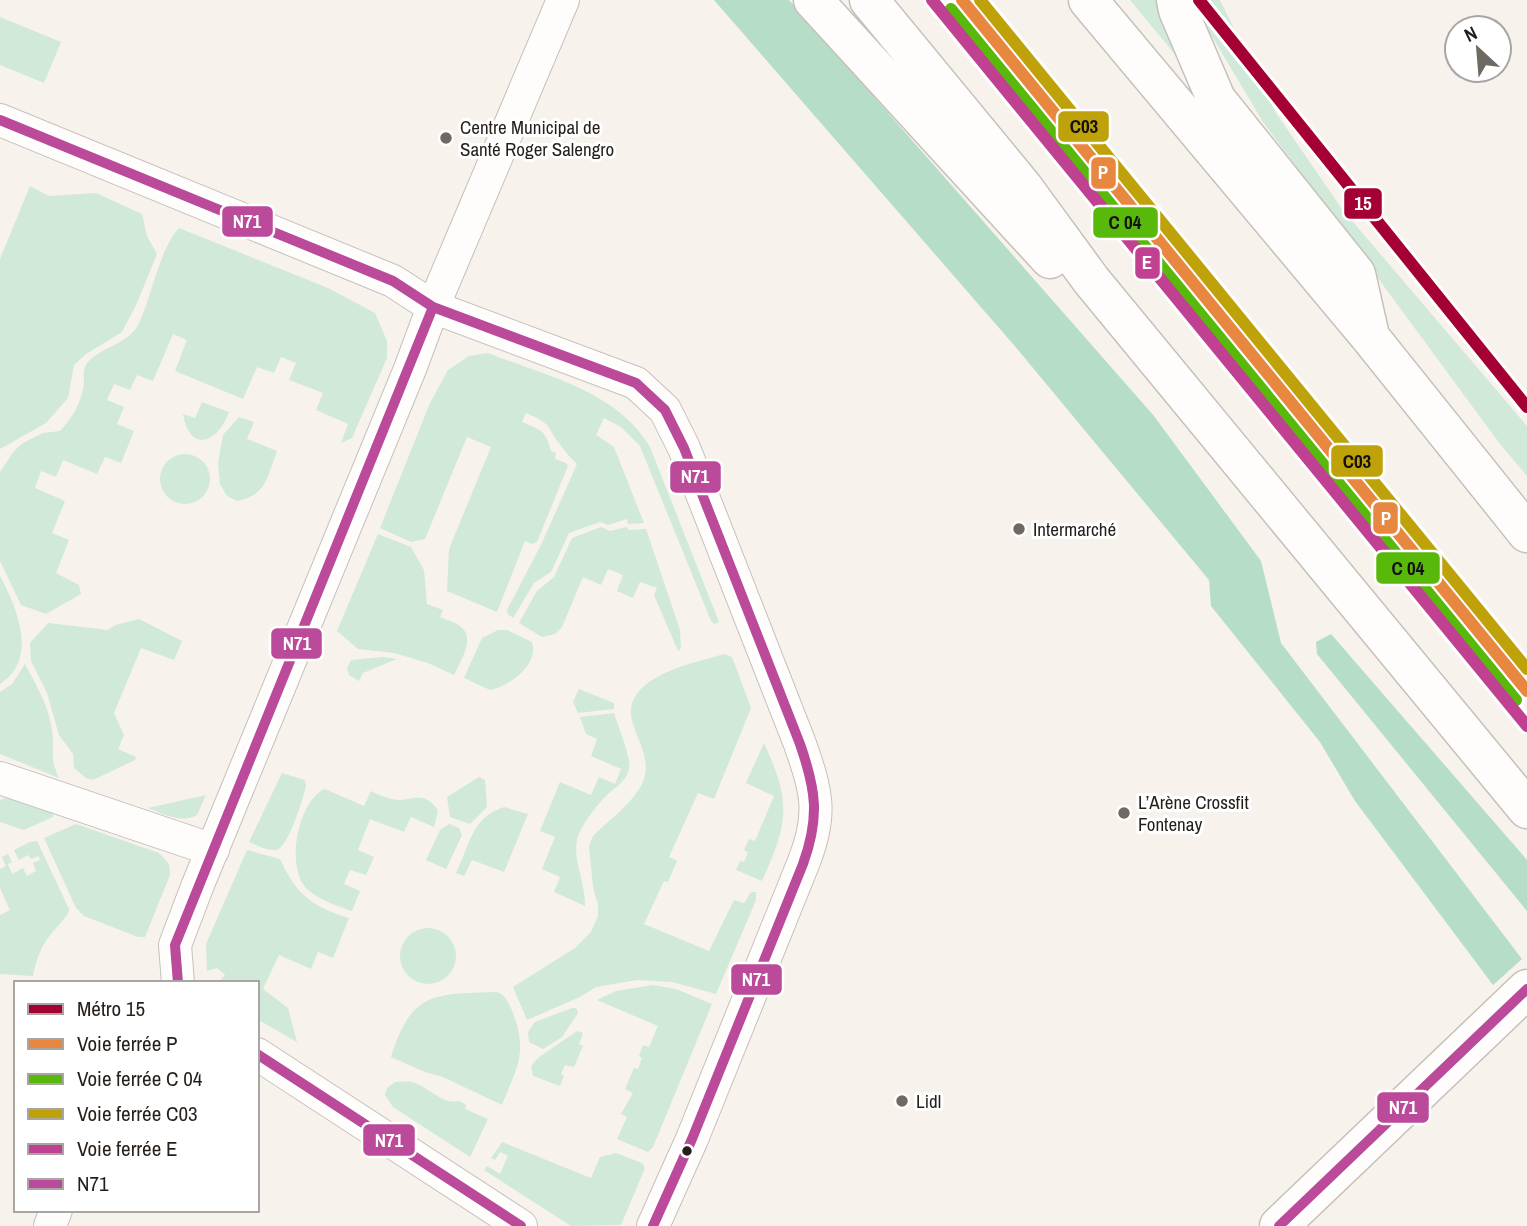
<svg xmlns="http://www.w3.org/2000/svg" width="1527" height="1226" font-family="'Archivo Narrow',sans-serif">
<rect width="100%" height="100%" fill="#f7f2ec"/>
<!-- green -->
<path fill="#d1e9d9" d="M1130,0h27l26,64z
M1198,0h22l56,113 66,96 185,217v50l-27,-32 -237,-322 -53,-89z
M0,17l61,25 -17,41 -44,-18z
M30,186l19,10 47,-3 46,21 5,22 10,18 -20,49 -15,29 -36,22 -12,11 -6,33 -22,25 -46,26v-190z
M179,228l149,60 47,25 12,28v17l-35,80 -11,5 7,-19 -32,-14 7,-17 -34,-13 7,-17 -15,-6 -7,16 -17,-6 -14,32 -68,-28 12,-31 -14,-6 -20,47 -16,-6 -7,15 -16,-6 -7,16 17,7 -7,17 17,7 -13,32 -16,-6 -8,17 -34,-14 -7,17 -15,-6 -6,17 30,13 -13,32 17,7 -13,33 23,12 2,9 -35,20 -25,-9 -21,-44v-89l14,-21 9,-8 20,-10 17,-2c13,-14 21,-28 24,-47 0,-5 -1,-13 1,-17 9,-19 45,-22 54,-44 12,-25 21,-75 40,-95z
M488,353c57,23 128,37 162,94l69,175 -5,2 -3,-3 -71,-175 -19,-19 -17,-9 -8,17 18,12 30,76 -16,1 -1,-5 -19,6 -8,-3 -31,11 -18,39 -17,11 -21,35 -5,-4 -1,-4 34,-65 36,-81c-5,-5 -11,-11 -15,-17 -17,-20 -7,-22 -36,-34l-4,9c18,8 24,8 29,29l5,2 -1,6 11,4 2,3 -31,76 -5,2 -7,-3 -28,71 -50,-21 2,-42 42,-102 -24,-10 -42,102 -14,3 -31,-14 50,-125 18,-33 21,-14z
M202,402l27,10c-11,31 -39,42 -46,2l12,4z
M239,417l15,5 -7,17 30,12c-10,26 -10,44 -40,50l-10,-5 -7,-12 -2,-21 5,-28z
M160 479a25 25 0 1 1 50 0a25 25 0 1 1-50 0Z
M601,527l9,4 17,-4 2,3 17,-1 34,101 1,18 -3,3 -24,-56 3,-7 -17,-6 -7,16 -16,-7 6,-16 -15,-6 -7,16 -18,-8 -21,50 -7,7 -13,3 -23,-14 18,-32 17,-14 18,-39z
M378,534l33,13 13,23 3,34 16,6 -3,7c7,3 16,5 21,10 15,12 -1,34 -7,48l-26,-12 -34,-10 -36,-4 -21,-18z
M0,576c17,32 39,83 0,108z
M139,619l43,22 -8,19 -33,-12 -27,65 10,22 -6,14 18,8 -1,3 -42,20 -7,-2 -12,-10 -1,-14 -14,-19 -12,-42 -16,-32 -1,-18 18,-20 60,7 7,-5z
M498,630h9l25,12c7,23 -22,44 -42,48l-26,-12 18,-40z
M724,654l8,3 19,51 -37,91 -16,-6 -29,64 8,4 -9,21 -4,-1 -20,43 65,27 25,-51 10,3 7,-11h5v8l-40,94 -44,-12 -35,-2 -41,7 -16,10 -53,23 -14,-33 62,-39 16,-16 7,-16v-11l-5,-18 -4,-41 4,-10c16,-16 48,-39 52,-61 4,-17 -7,-35 -12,-51 -15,-47 61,-61 91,-70z
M383,657l14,2 -34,14 -4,8 -10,-6 -2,-7 4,-8z
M25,664c11,21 24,42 27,66 3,21 -3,27 7,48l-59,-24v-62l12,-8z
M579,689l35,14v6l-36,4 -5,-11z
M614,713c5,16 12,32 15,48 3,19 -15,26 -26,38 -9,10 -20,24 -25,37 -7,21 8,47 7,70l-31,-14 6,-15 -18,-8 13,-32 -15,-6 20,-49 31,13 8,-18 16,7 6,-15 -30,-13 6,-17 -11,-5 -6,-17z
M764,743c27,59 25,79 -2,138l-26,-11 4,-9 4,1 4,-10 -4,-2 5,-11 6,2 19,-45 -28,-13z
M282,773l23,7 1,6c-3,12 -18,63 -30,64 -8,1 -20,-5 -27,-8z
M479,777l6,3 2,27 -17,17 -20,-7 -3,-20z
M325,789l39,17 7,-15c6,3 14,7 21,8 20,5 28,-12 46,11l-4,17 -23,-10 -7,15 -34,-13 -12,31 16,7 -8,18 -16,-5 -6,14 16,7 -8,20c-15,-5 -32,-11 -44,-21 -24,-21 -10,-90 17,-101z
M16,794l38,15 -1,8 -29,13 -24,-8v-22z
M206,795l-9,20c-16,9 -33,-1 -49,-7z
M504,807l24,7 -24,58 -32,-12 -8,16 -8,-3c14,-28 15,-55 48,-66z
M76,824l83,29 10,11 1,11 -25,62h-7l-54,-21 -8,-8 -32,-70z
M449,824l10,4 3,7 -16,34 -20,-9 14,-30z
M37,841l32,68 -1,5c-20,24 -28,29 -35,62l-33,-2v-59l10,-5 -10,-22v-19l6,-3 -4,-9 6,-3 4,8 -4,2 4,10 11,-6 4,8 9,-5 -3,-8 7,-3 -1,-4 -8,3 -3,-4 -9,5 -5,-10 16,-8z
M247,850l33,9c16,35 32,48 69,59l-16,40 -15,-6 -7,17 -32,-14 -16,34 25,19 9,34 -40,-23v-36h-39l7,-8 -8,-7 -10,3 -1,-27z
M400 956a28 28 0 1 1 56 0a28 28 0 1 1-56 0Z
M653,985l23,4 36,15 -59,143 -5,5 -31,-13 10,-22 -6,-3 12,-21 -8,-4 9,-21 4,1 4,-11 -3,-2 4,-11 6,2 9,-21 -61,-26 19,-9z
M497,992c10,4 12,12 16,21 15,41 4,53 -11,92l-59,-28 -18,-5 -34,-15c20,-66 44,-63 106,-65z
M572,1008h4l2,5 -16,24 -19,12 -14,-7 -1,-10 7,-10z
M577,1031l6,2 -4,11 4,2 -9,21 -9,-2 -4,9 3,2 -4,10 -27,-10 -2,-10 7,-8z
M395,1082c5,0 12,-1 17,0 18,5 29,23 48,19l6,4 -1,4 23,10 -18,38 -77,-50 -8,-12 2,-7z
M502,1142l89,36 9,-21 16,-4 26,10 3,5 -24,57 -50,1 -87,-56 3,-4 13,8 8,-18 -8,-4 -5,8 -4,-2z"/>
<!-- forest -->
<path fill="#b6ddc7" d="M714,0h75l365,416 107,145 20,82 241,316 -29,26 -138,-184 -35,-59 -109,-136 -2,-26 -196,-236z
M1331,634l196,226v51l-210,-257 -1,-12z"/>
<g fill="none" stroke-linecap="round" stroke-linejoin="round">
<!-- minor casing -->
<g stroke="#c6c0ba" stroke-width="34">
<path id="minor" d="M0,120l393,161 40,26 203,76 29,27 19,38 116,296c17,49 23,70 3,120l-111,275 -39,87
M0,778l213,72
M178,983l-3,-38 22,-58 213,-518 23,-62 130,-307
M257,1054l264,172
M50,1226l6,-16"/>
</g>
<!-- tertiary casing -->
<g stroke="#c6c0ba" stroke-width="41">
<path id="tertiary" d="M1279,1226l248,-237"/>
</g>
<!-- motorway casing -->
<g stroke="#c6c0ba" stroke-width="41">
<path id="motorway" d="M813,0l237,259
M869,0l154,187 68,93 436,529
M1088,0l282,337 157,196
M1176,0l2,10 38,89 140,175 13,58"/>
</g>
<!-- minor -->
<use href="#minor" stroke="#fefdfc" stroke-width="32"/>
<!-- tertiary -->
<use href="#tertiary" stroke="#fefdfc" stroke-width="38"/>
<!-- motorway -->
<use href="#motorway" stroke="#fefdfc" stroke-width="38"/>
<!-- bus-1 casing -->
<g stroke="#fff" stroke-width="16">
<path id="bus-1" d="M0,120l393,161 40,26 203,76 29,27 19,38 116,296c16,46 20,73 3,120l-111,275 -39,87
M178,983l-3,-38 258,-638
M257,1054l264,172
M1279,1226l248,-237"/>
</g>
<!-- bus-1 -->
<use href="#bus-1" stroke="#bb4a9b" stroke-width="10"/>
<!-- rail-1 casing -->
<g stroke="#fff" stroke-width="18">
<path id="rail-1" d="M962,0l565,691"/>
</g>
<!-- rail-2 casing -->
<g stroke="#fff" stroke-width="18">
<path id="rail-2" d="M951,9l565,691"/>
</g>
<!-- rail-3 casing -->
<g stroke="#fff" stroke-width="18">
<path id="rail-3" d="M980,0l547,669"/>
</g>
<!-- rail-4 casing -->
<g stroke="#fff" stroke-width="18">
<path id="rail-4" d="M932,0l595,726"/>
</g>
<!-- rail-1 -->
<use href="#rail-1" stroke="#e88840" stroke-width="12"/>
<!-- rail-2 -->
<use href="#rail-2" stroke="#58b90a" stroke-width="12"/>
<!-- rail-3 -->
<use href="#rail-3" stroke="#bfa10a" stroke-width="12"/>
<!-- rail-4 -->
<use href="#rail-4" stroke="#c04191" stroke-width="12"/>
<!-- metro-1 casing -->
<g stroke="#fff" stroke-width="18">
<path id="metro-1" d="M1199,0l328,407"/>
</g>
<!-- metro-1 -->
<use href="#metro-1" stroke="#a50034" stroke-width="12"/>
</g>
<!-- markers -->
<g fill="#6f6963" stroke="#fff" stroke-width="2.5">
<circle cx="446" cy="138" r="7"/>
<circle cx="1019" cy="529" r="7"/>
<circle cx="1124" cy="813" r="7"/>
<circle cx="902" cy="1101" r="7"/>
</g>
<circle fill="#261f19" stroke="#fff" stroke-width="2.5" cx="687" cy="1151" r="6"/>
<g text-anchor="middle" stroke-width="6" stroke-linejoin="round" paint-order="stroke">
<!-- poi labels -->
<g font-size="19" fill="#261f19" stroke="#fff" text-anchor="start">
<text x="460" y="134">Centre Municipal de<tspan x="460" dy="22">Santé Roger Salengro</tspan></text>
<text x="1033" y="536">Intermarché</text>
<text x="1138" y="809">L’Arène Crossfit<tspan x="1138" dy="22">Fontenay</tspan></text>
<text x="916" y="1108">Lidl</text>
</g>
</g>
<g stroke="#fff" stroke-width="2.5">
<rect x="1057" y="110" width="53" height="33" rx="7" fill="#bfa10a"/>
<rect x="1090" y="156" width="27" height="34" rx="7" fill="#e88840"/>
<rect x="1343" y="187" width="40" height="33" rx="7" fill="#a50034"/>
<rect x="221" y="205" width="53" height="33" rx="7" fill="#bb4a9b"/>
<rect x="1092" y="206" width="67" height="33" rx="7" fill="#58b90a"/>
<rect x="1134" y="246" width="27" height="34" rx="7" fill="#c04191"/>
<rect x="1330" y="444" width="54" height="34" rx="7" fill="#bfa10a"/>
<rect x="669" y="460" width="53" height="34" rx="7" fill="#bb4a9b"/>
<rect x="1372" y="501" width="27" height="34" rx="7" fill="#e88840"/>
<rect x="1375" y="551" width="66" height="34" rx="7" fill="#58b90a"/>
<rect x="270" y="627" width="53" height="33" rx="7" fill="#bb4a9b"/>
<rect x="730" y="963" width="53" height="33" rx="7" fill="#bb4a9b"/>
<rect x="1376" y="1091" width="54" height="33" rx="7" fill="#bb4a9b"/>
<rect x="362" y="1123" width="54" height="34" rx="7" fill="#bb4a9b"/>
</g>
<g font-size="19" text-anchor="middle" font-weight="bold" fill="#fff">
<text x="1103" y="179">P</text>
<text x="1363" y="210">15</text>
<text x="247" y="228">N71</text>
<text x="1147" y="269">E</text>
<text x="695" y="483">N71</text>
<text x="1386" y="525">P</text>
<text x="297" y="650">N71</text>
<text x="756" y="986">N71</text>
<text x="1403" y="1114">N71</text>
<text x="389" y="1147">N71</text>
</g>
<g font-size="19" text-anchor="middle" font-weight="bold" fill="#111">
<text x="1084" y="133">C03</text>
<text x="1125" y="229">C 04</text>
<text x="1357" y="468">C03</text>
<text x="1408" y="575">C 04</text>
</g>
<!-- legend -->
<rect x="14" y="981" width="245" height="231" fill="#ffffff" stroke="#a8a5a3" stroke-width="2"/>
<rect x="28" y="1004" width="35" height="10" fill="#a50034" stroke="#a8a5a3" stroke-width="2"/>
<text x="77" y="1016" font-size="21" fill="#261f19">Métro 15</text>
<rect x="28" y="1039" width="35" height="10" fill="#e88840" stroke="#a8a5a3" stroke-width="2"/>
<text x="77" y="1051" font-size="21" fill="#261f19">Voie ferrée P</text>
<rect x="28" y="1074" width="35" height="10" fill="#58b90a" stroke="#a8a5a3" stroke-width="2"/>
<text x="77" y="1086" font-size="21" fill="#261f19">Voie ferrée C 04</text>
<rect x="28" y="1109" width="35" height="10" fill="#bfa10a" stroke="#a8a5a3" stroke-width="2"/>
<text x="77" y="1121" font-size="21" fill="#261f19">Voie ferrée C03</text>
<rect x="28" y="1144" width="35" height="10" fill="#c04191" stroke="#a8a5a3" stroke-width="2"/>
<text x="77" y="1156" font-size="21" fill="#261f19">Voie ferrée E</text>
<rect x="28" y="1179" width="35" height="10" fill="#bb4a9b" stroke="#a8a5a3" stroke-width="2"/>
<text x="77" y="1191" font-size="21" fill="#261f19">N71</text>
<!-- north arrow -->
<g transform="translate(1478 49) rotate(334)"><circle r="33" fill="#ffffff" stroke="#a8a5a3" stroke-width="2"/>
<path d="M0-5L12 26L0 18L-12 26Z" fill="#6f6963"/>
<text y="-10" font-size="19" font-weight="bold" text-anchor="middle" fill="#261f19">N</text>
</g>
</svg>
